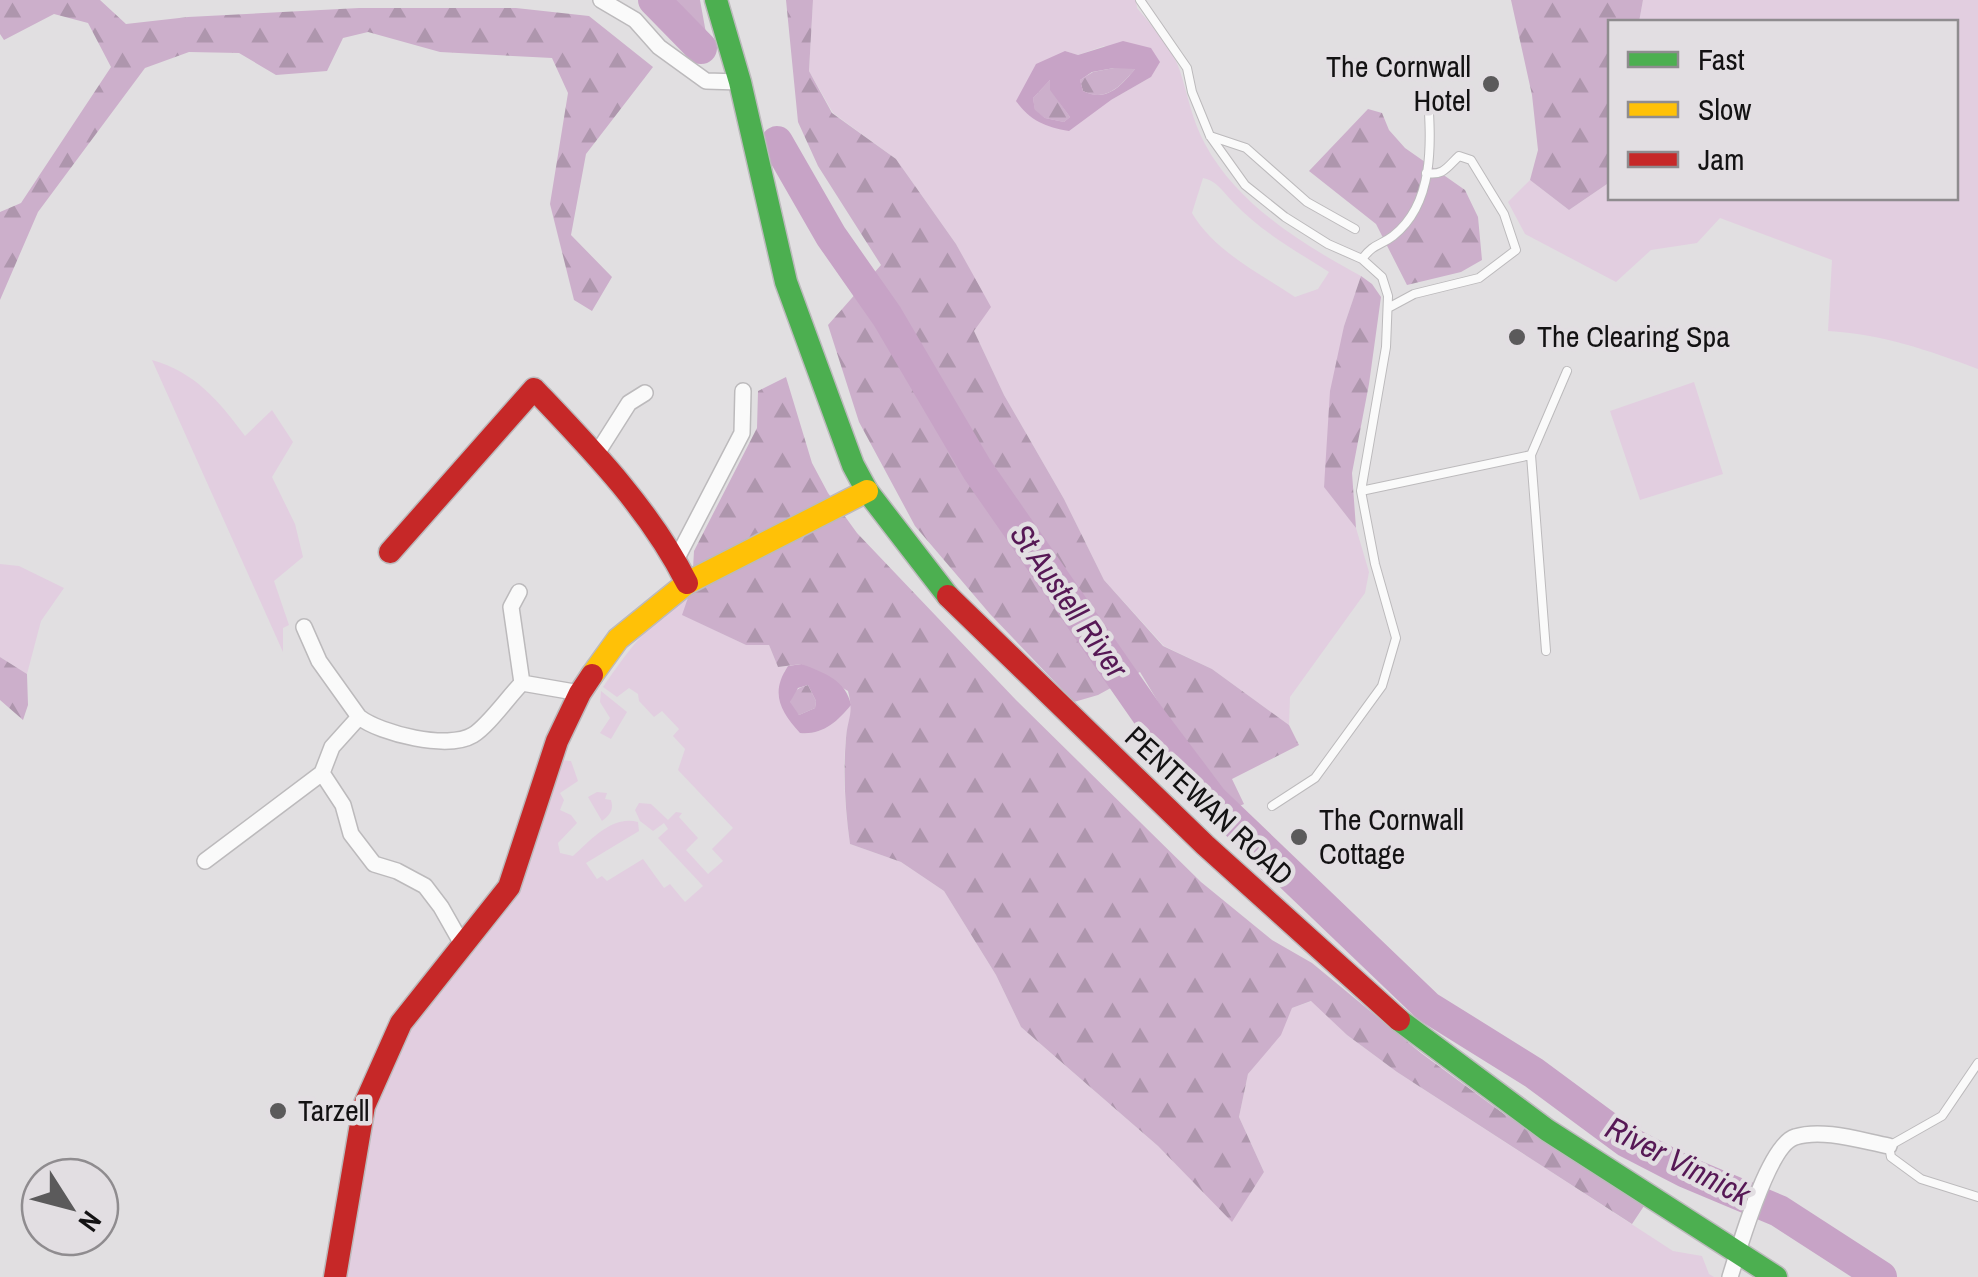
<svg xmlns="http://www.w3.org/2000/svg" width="1978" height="1277" font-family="'Archivo Narrow',sans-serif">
<defs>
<pattern id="forest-firs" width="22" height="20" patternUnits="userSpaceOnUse" patternTransform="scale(2.5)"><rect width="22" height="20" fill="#ccafcb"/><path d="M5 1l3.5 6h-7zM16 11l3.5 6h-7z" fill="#ae96ad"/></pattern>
</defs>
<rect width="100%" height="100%" fill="#e1dfe1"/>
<!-- green -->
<path fill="#e2cee0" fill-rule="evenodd" d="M813,0h323l1,8c15,18 36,41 43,63 8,25 12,49 25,73 32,60 97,100 156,132l-17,50 -20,160 32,42 13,44 -4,21 -75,104 -1,28 -77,-56 -48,-23 -60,-66 -40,-81 -60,-104 -30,-64 16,-24 -34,-63 -60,-85 -63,-46 -24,-42zM1104,46l47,31 -40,23 -46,-49 13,4zM1203,178c13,2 20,14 30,24 27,29 63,49 96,70l-11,17 -23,8c-36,-24 -81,-46 -103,-84z
M1643,0h335v369c-50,-19 -97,-35 -150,-38l4,-71 -112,-42 -23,25 -46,7 -35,32 -91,-48 -17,-32 22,-22 39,30 41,-28v16h346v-176h-317z
M152,360c43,12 67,41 93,76l27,-26 21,32 -21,35 23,47 8,33 -29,24 15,44 -6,3v24z
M1694,382l29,92 -83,26 -30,-89z
M0,564l19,2 45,22 -23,33 -14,53 -27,-17z
M692,586l-9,29 63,30h23l9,22 10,-1 -4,6 16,61c23,2 37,-11 51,-28 2,12 -4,20 -5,32 -4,36 -1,72 4,107l51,18 43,29 52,84 25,52 137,119 74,75 32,-49 -25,-55 9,-43 32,-39 12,-27 20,-7 35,34 50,37 276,179 29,5 7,18 5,3h-1370l23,-156 42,-97 102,-128 49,-136 11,1 7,20 -18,12 4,7 -4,10 11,5 6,8 -19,20 2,10 13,3c18,-16 39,-41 65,-34l1,9 -53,32 11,16 5,-3 5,5 36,-22 21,29 6,-4 15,18 18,-16 -45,-48 10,-9 -4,-6 -11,8 -13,-10 -5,-11 4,-7 12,1 17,16 8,-8 6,1 -3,4 19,21 -12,12 22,24 15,-13 -11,-12 21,-21 -55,-58 7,-21 -12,-13 6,-7 -17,-18 -8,6 -15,-16 -1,-7 -9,-6 -12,9 -14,-10c26,-39 53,-71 89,-101z
M601,691l26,21 -16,27 -11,-6 10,-15 -10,-16z
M597,792l10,1 -2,6 6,1c3,10 -1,15 -9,21l-14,-24z"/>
<!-- forest -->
<path fill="url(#forest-firs)" d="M0,0h100l26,24 62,-7 171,-9h157l73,8 64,51 -67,87 -15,81 41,42 -20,34 -18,-11 -24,-96 18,-111 -16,-35 -112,-6 -72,-20 -25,6 -16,33 -51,4 -37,-22 -50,-1 -44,16 -107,144 -38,88v-88l21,-9 90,-136 -23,-44 -34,-9 -50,26 -4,-6z
M664,0h36l8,44z
M786,0h27l-4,71 23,42 64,46 60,85 35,63 -17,24 30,64 60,104 40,81 59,66 49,23 77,56 10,20 -67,34 12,25 -11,5 -38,-46 -55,-91 -42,23 -24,7 -84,-88 -75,-88 -56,-104 -31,-97 53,-60 -63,-99 -20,-44z
M1511,0h132l-4,22h-29v160l-41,28 -39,-30 8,-30 -6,-55z
M1114,68h22c-15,17 -29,35 -53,23l-3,-11 13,-8z
M1051,79l9,24 10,14 -6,5 -19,-4 -10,-7 -2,-13z
M1368,109l14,4 7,17 16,18 60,42 13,27 4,43 -21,12 -54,13 -31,-61 -67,-53z
M1361,276l11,8 9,13 -12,87 -17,89 4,55 -32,-41 6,-96 14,-65z
M786,377l26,86 16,30 29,40 159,167 185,182 71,58 40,23 109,90 83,61 142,89 -14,21 -235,-152 -50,-37 -36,-34 -19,7 -11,27 -33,39 -9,43 25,55 -32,50 -74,-76 -137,-119 -25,-52 -52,-84 -43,-29 -51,-18c-5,-35 -7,-70 -4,-106 2,-22 8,-23 2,-47l-46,-27 -24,3 -9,-22h-23l-64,-30 10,-29 2,-35 63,-123 1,-37z
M0,657l27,17 1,31 -5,15 -23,-20z
M808,685l8,16 -1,7 -16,7 -9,-8c-1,-14 7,-19 18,-22z"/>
<!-- water -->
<path fill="#c7a3c6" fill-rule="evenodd" d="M1123,41l28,7 9,14 -9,15 -40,23 -42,31c-23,-4 -39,-10 -53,-30l20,-37 29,-13 13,4zM1114,68l21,1c-14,17 -29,34 -52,22l-3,-11 12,-8zM1050,80v10l20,27 -6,5 -19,-4 -10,-8 -2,-12z
M802,664c22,9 44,16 49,41 -14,17 -28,30 -51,28 -20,-22 -30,-40 -12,-67zM808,685l8,16 -1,7 -16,7 -9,-13 8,-14z"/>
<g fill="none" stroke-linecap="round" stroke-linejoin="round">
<!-- river -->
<path stroke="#c7a3c6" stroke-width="32" d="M654,0l47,48
M777,142l54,94 56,80 90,153 171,246 64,85 216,207 106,66 92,68 60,31 93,39 102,66"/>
<!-- lane casing -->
<g stroke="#bcbabc" stroke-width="10">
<path id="lane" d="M1140,0l47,68 5,24 18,44 35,49 40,32 43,27 34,15 20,18 6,19 -2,51 -25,144 14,73 21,74 -14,48 -67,92 -43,28
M1210,136l36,12 61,54 48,27
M1362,259c12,-16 18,-13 31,-23 42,-33 38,-94 35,-141
M1388,308l26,-14 65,-16 37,-28 -12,-36 -33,-54 -12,-4c-12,11 -15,20 -33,17
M1531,455l15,196
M1361,491l170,-36 36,-84
M1978,1063l-36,53 -53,30 2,11 30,22 57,18"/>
</g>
<!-- street casing -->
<g stroke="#bcbabc" stroke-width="18">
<path id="street" d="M601,0l34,20 24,27 47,34 34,1
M596,455l33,-52 16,-10
M677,558l65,-125 1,-42
M519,592l-8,15 11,76
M304,627l15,34 40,56 -27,30 -10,26 21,32 8,29 23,30 23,7 28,15 16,21 21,37
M359,717c22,17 89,33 114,18 15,-9 36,-39 49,-52l58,10
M205,861l117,-88
M1730,1277c9,-28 38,-132 65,-140 28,-9 67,4 94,9"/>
</g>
<!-- fast casing -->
<g stroke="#bcbabc" stroke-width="25">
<path id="fast" d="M716,0l24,82 46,200 67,183 14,26 81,105
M1399,1020l148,110 229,147"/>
</g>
<!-- slow casing -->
<g stroke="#bcbabc" stroke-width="25">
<path id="slow" d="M592,675l26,-36 69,-56 180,-92"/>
</g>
<!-- jam casing -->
<g stroke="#bcbabc" stroke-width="25">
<path id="jam" d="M390,552l144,-163c57,60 115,119 153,194
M948,596l257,249 194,175
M335,1277l29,-171 37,-83 108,-136 48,-146 23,-48 12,-18"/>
</g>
<!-- lane -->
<use href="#lane" stroke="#fafafa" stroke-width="8"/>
<!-- street -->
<use href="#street" stroke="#fafafa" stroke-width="15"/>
<!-- fast -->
<use href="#fast" stroke="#4caf50" stroke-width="22"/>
<!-- slow -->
<use href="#slow" stroke="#ffc107" stroke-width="22"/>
<!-- jam -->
<use href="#jam" stroke="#c62828" stroke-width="22"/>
</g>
<!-- markers -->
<g fill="#5b5a5b" stroke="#e2dee2" stroke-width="4">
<circle cx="1491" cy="84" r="10"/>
<circle cx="1517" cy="337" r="10"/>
<circle cx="1299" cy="837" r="10"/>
<circle cx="278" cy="1111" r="10"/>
</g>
<g text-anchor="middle" stroke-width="9" stroke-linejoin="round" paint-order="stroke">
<!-- poi labels -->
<g font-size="30" fill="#131213" stroke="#e2dee2" text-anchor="start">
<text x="1471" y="77" text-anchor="end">The Cornwall<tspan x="1471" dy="34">Hotel</tspan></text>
<text x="1537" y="347">The Clearing Spa</text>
<text x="1319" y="830">The Cornwall<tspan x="1319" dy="34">Cottage</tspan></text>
<text x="298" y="1121">Tarzell</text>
</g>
<!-- street labels -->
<g font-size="30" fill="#131213" stroke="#e2dee2">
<text transform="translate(1209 806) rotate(43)" y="10">PENTEWAN ROAD</text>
</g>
<!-- water labels -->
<g font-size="32" font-style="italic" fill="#561855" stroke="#e2dee2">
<text transform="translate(1069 601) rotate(55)" y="11">St Austell River</text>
<text transform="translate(1678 1161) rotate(27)" y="11">River Vinnick</text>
</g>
</g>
<!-- legend -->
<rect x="1608" y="20" width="350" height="180" fill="#e2dee2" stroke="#8f8c8f" stroke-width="2.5"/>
<rect x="1628" y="52" width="50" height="15" fill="#4caf50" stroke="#8f8c8f" stroke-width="2.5"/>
<text x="1698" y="70" font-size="30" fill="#131213">Fast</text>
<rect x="1628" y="102" width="50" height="15" fill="#ffc107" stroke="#8f8c8f" stroke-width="2.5"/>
<text x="1698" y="120" font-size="30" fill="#131213">Slow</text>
<rect x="1628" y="152" width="50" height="15" fill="#c62828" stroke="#8f8c8f" stroke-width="2.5"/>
<text x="1698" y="170" font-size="30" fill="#131213">Jam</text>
<!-- north arrow -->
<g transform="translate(70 1207) rotate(126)"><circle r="48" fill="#e2dee2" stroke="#8f8c8f" stroke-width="2.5"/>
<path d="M0-8L18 38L0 25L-18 38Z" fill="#5b5a5b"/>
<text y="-15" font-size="28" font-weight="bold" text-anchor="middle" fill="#131213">N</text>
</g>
</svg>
